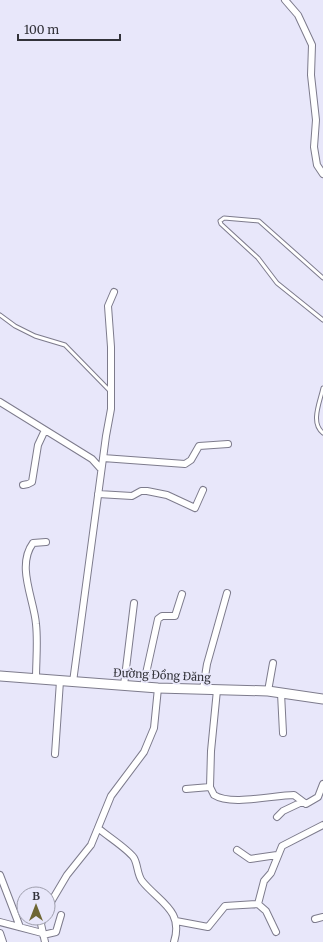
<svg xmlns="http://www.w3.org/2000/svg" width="323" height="942" font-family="Merriweather,serif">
<rect width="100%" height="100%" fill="#e8e7fa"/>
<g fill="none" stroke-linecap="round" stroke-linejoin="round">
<!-- lane casing -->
<g stroke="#7d7b8c" stroke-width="5">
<path id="lane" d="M323,278l-64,-57 -35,-3 -4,3 1,3 37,34 19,25 46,37
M0,315l15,11 20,10 30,9 45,46
M323,388c-3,14 -13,35 0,45"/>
</g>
<!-- street casing -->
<g stroke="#7d7b8c" stroke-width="8">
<path id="street" d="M285,0l13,15 14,30 -1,30 5,45 -2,27 3,18 6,9
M0,402l92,57 9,10
M103,458l82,6 6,-4 8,-14 29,-2
M23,485l5,-1 4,-2 6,-37 7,-15
M98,494l34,2 9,-5h6l20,4 28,13 8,-18
M36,679c0,-18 2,-37 0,-55 -2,-25 -20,-58 -3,-81l13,-1
M73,682l33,-246 5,-27v-62l-3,-41 6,-14
M124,685l10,-82
M143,687l15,-68 4,-3h13l7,-22
M203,689l4,-25 20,-71
M268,691l5,-28
M281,693l2,40
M55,754l5,-73
M210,787l4,8c17,11 60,0 80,0l12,9 12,-7 5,-13
M186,789l24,-2 1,-36 6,-61
M277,817l6,-6 19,-9
M98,828c9,8 30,21 36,30 4,7 3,16 8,23 17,21 42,29 32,61
M237,850l13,9 27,-4
M0,875l20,52
M258,904l6,-23 7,-8 11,-27 41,-21
M48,907l19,-32 24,-30 20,-49 33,-44 10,-24 4,-40
M43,918l-2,6 4,18
M315,919l8,-2
M176,921l32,6 17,-21 33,-2 8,7 10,21
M0,922l42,11
M0,933l3,9
M43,935l13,-3 5,-17"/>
</g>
<!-- secondary casing -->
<g stroke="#7d7b8c" stroke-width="11">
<path id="secondary" d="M0,676l158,12 110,3 55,8"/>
</g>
<!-- lane -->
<use href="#lane" stroke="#fff" stroke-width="3"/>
<!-- street -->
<use href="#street" stroke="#fff" stroke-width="6"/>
<!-- secondary -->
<use href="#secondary" stroke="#fff" stroke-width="9"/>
</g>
<g text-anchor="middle" stroke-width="4" stroke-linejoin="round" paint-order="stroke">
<!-- street labels -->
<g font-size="11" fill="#323239" stroke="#e8e7fa">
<text transform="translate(162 675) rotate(3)" y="4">Đường Đồng Đăng</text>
</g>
</g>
<!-- north arrow -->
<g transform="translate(36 906)"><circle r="19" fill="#e8e7fa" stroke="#9f9fad"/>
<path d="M0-3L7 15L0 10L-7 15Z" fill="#6e6633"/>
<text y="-6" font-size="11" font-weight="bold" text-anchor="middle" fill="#323239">B</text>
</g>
<!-- scale -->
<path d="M18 34v6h102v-6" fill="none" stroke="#323239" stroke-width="2"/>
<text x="24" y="34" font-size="12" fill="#323239" stroke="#e8e7fa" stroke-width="3" paint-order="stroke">100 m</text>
</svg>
